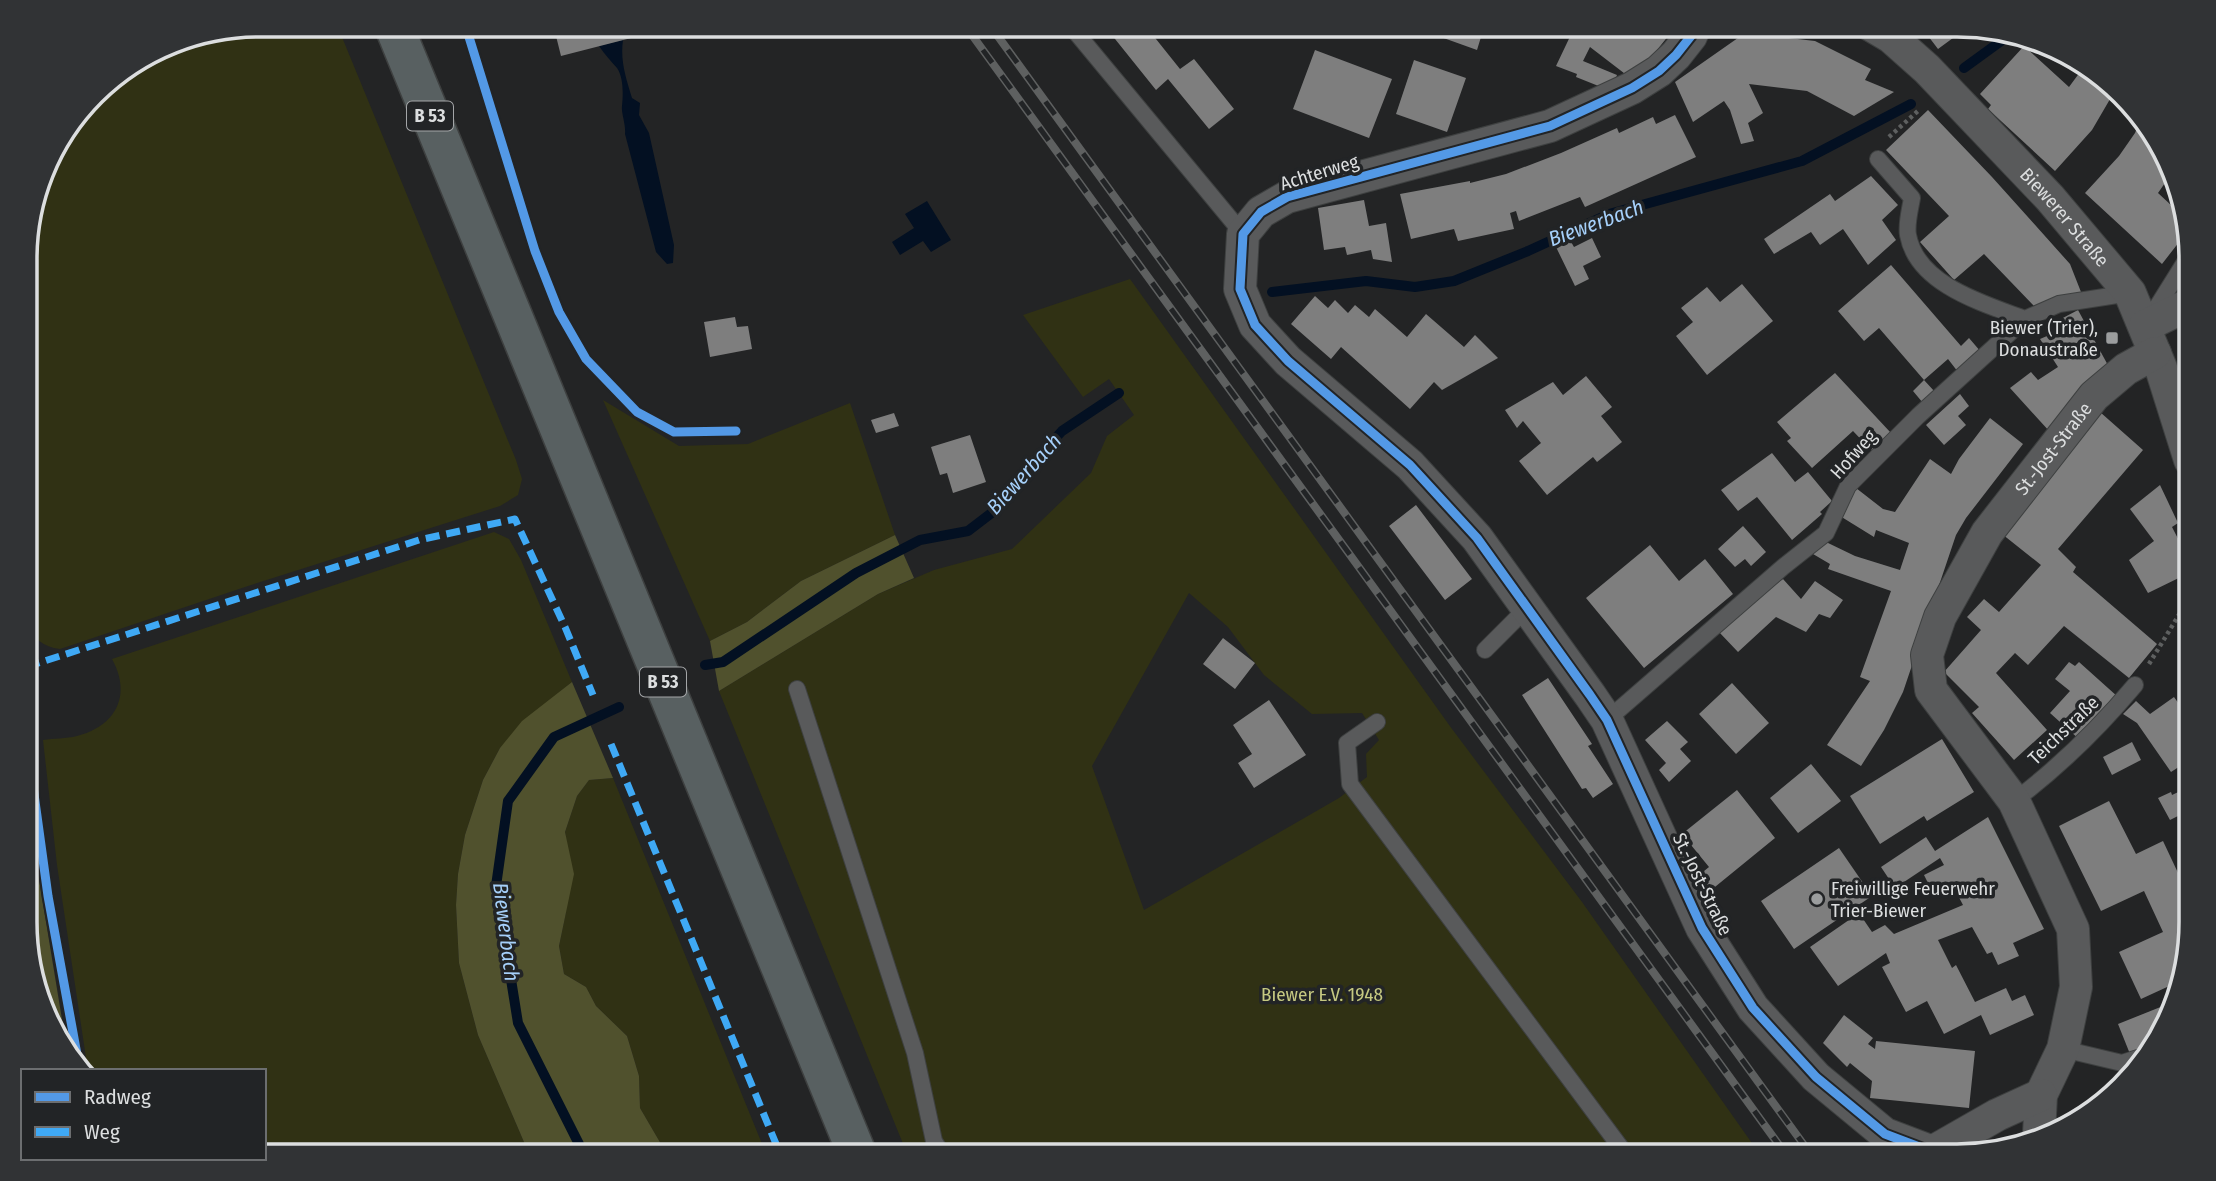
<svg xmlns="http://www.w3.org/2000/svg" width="2216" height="1181" font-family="'Fira Sans Condensed',sans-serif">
<rect width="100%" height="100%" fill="#232425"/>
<!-- green -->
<path fill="#303114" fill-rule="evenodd" d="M258,25h79l179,435 6,19 -4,16 -18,11 -252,80 -188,63c-17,-2 -26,-10 -34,-26l-1,-380 23,-88 56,-72 65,-41z
M1130,279l322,450 130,173 179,254h-853l-189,-465 159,-97 56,-24 78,-21 79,-76 16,-37 27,-21 -25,-36 -26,18 -60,-82zM1189,593l39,34 36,48 48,39 50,-1 17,27 -13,14 1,23 -28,21 -195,112 -52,-144z
M603,400l76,46 69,-2 102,-41 45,132 -94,46 -54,41 -37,19z
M494,532l15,7 12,21 51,122 -22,18 -50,48 -17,32 -18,55 -7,39 -2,31 3,58 19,72 52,121h-266v-85h-176l-31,-206 -14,-125c11,-2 23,-1 34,-4 39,-10 55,-41 35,-77z
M613,778l154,378h-89l-17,-12 -21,-36 -1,-32 -12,-40 -31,-30 -10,-19 -22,-13 -5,-28 7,-34 2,-61 -3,-19 12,-36 12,-16z"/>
<!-- forest -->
<path fill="#50512d" d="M895,535l19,43 -36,16 -159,97 -9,-50 37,-19 54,-41z
M572,682l41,96 -24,2 -12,16 -12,36 9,42 -15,72 5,28 22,13 10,19 31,30 12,40 1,32 21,36 17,12h-148l-52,-121 -19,-72 -3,-58 2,-31 7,-39 18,-55 17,-32 22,-27z
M26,800l41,250 -40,-96z"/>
<!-- water -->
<path fill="#031022" d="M623,40c-3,21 3,38 9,58l8,5 -1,12 10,18 25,112 -1,18 -6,1 -11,-12 -31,-118c1,-10 -4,-21 -3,-28 1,-10 2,-28 -5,-38 -6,-7 -12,-13 -18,-22z
M927,201l24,39 -20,12 -8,-11 -23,14 -8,-13 22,-14 -9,-14z"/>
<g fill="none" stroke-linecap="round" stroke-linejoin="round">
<!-- stream -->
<path stroke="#031022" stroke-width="10" d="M1964,68l44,-32
M1272,292l94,-11 49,6 39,-6 74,-30 81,-37 193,-53 109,-57
M705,665l18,-3 133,-89 64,-33 48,-9 30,-23 33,-43 31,-34 57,-38
M585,1156l-67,-133 -22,-137 12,-85 46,-64 65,-30"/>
</g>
<!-- building -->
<path fill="#7e7e7e" d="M553,24h79l3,13 -74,19z
M1103,24h41l36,45 14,-10 40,50 -25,20 -41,-50 -12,11z
M1427,24h58l-8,26 -53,-19z
M1576,24h80l13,11 -36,45 -43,-33 -7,14 34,14 -6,16 -35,-14 1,-3 -21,-8z
M1919,24h39l10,3 -30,22z
M1745,33l70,8 56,28 -6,11 29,12 -40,24 -47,-25 -58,-7 14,29 -15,10 6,18 -13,3 -11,-34 -6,-9 -31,21 -18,-40z
M2024,46l45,41 14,-19 30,26 -21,36 -37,41 -67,-62 3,-4 -11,-11z
M1315,50l77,29 -23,59 -76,-29z
M1414,60l52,18 -19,54 -51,-18z
M1928,110l64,67 78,87 11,28 -47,14 -50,-52 -30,26 -34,-38 29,-26 -63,-66z
M1675,115l21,42 -111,50 -5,-10 -61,24 -3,-10 -6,2 4,16 -56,12 -4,-12 -43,10 -11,-45 70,-13v2l36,-9 55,-21 56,-25 2,5 34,-16 3,7z
M2141,119l11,9 20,54 -5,-2 -9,13 28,26 4,9 -28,36 -77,-71 34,-37 16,-23z
M1871,176l27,29 -16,15 14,20 -28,25 -25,-36 -23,16 -9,-13 -37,22 -10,-15 66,-45 5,7z
M1364,200l5,26 17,-3 6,39 -19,-3 -2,-9 -24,5 -2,-8 -21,3 -6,-42z
M1592,238l9,19 -18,9 6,13 -14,7 -19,-39 14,-7 4,7z
M1891,265l70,81 8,-8 12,14 -23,20 -10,-13 -24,21 -45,-52 -15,13 -26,-30z
M1742,284l31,37 -66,54 -31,-39 17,-14 -12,-14 26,-21 13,15z
M1315,296l13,12 7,-8 13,13 7,-8 14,12 6,-8 32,28 19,-23 38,33 11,-12 23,23 -56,32 -8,-8 -24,27 -69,-62 -10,12 -40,-35z
M2078,310l32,59 -60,63 -40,-44 21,-16 7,8 20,-13 -18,-28 21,-9 -2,-10z
M735,317l2,10 11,-1 4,23 -42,8 -6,-35z
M1835,373l56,60 -19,18 -19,-20 -41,37 -25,-27 4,-3 -14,-16z
M1586,376l26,31 -11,9 21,26 -25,20 -4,-5 -46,38 -28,-34 22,-18 -18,-22 -6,7 -12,-18 48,-28 10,13z
M1924,380l11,12 -12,11 -10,-12z
M1960,394l9,12 -11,10 8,9 -22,20 -18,-20z
M2100,412l43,38 -85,99 18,18 -3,5 84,72 -28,34 -65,-52 -36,39 -13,-12 -19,20 51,57 -33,30 -42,-47 7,-6 -35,-35 37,-42 -14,-13 17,-18 15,13 42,-47 -39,-31z
M894,413l5,13 -23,7 -5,-13z
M1990,418l33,26 -57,74 -10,17 -53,157 -19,38 -23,36 -34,-21 43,-64 -10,-4 31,-86 -63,-22 2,-5 -17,-10 13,-12 29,14 45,14 9,-27 -33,-13 -2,7 -34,-21 16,-28 27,21 12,3 35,-53 21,15 8,-15z
M970,435l16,47 -33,11 -6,-20 -7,2 -9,-28z
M1772,453l23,29 13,-10 24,29 -12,11 2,2 -30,26 -35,-43 -19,14 -17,-21z
M2160,485l18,38 -6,4 18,35 1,10 -43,21 -19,-33 25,-19 -24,-32z
M1416,505l56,74 -27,21 -56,-74z
M1743,526l23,26 -15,14 -6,-7 -10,8 -17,-18z
M1650,545l29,36 26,-22 28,35 -89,74 -58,-70z
M1783,579l18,20 14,-18 28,19 -13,18 -11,-4 -13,18 -30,-15 -38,35 -19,-20 39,-35z
M1223,638l32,25 -20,26 -32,-25z
M2191,643v20l-8,-16z
M2069,662l6,4 4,-4 39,35 -38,43 -30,-27 20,-22 -15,-12z
M1548,678l44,66 -4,2 25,38 -20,14 -7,-10 -4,1 -60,-94z
M1732,683l37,40 -33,31 -37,-40z
M2174,697l17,24v38l-20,13 -34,-49 -14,-9 13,-13 14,13z
M1269,700l37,55 -52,33 -16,-25 14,-9 -19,-29z
M1667,721l21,21 -8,7 11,12 -22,21 -10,-12 7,-7 -21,-23z
M1942,739l32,53 -47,29 -3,-5 -44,28 -30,-48z
M2132,742l9,18 -29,15 -9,-18z
M1811,764l30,37 -43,32 -28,-35z
M2191,786v50l-9,-22 -12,6 -12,-22 13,-6 1,3z
M1737,790l38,48 -65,53 -12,-15 11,-9 -27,-33z
M2109,801l27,53 27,-13 16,34 12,-6v50l-5,3 4,9 -12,51 -37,17 -22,-47 44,-20 -19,-41 -43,20 -42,-85z
M1988,817l56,112 -31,14 6,13 -21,9 -6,-13 -5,2 -15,-27 -34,13 14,28 4,-3 19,37 31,-14 6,13 13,-6 9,20 -44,20 -9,-20 -37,19 -17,-33 -21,11 -24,-45 8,-4 -4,-10 -48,33 -28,-39 49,-34 13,19 13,-7 9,9 69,-29 -10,-19 -19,9 -10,-20 20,-10 -4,-7 -45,30 -14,-21 45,-30 9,14z
M1839,848l33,48 -78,53 -33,-48z
M2168,1004l3,7 -2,8 -3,1 1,6 -17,20 -20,8 -12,-30z
M1844,1015l29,23 -5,6 7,5 1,-8 99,10 -6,57 -99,-10 2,-17 -22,-18 -3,4 -24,-24z"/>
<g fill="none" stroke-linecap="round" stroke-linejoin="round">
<!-- service casing -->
<g stroke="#3e4040" stroke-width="18">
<path id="service" d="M1069,24l174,210
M1878,159l34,39c-2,12 -6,26 -4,37 9,50 77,69 117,84
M2150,318l40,-64
M1485,650l42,-42
M797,689l118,364 19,88 9,15
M1607,720l176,-153 43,-34 22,-47 70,-70 107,-97 34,-15 71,-11
M1377,722l-30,21 3,41 277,372
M2014,801c45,-34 85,-73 121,-116
M2063,1049l59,14 19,-6"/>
</g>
<!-- minor casing -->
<g stroke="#3e4040" stroke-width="34">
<g id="minor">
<path d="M1696,24l-5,12 -15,19 -17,16 -27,17 -82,38 -263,71 -26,15 -18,22 -3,55 15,36 33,36 122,104 67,73 113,157 17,25 95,208 51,80 63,69 69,57 58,22"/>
<path id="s1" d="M1869,24l22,13 36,32 123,129 80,95 31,75 29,92"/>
<path d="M2145,326l45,-22"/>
<path id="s2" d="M2039,1134l2,-39 22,-46 13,-62 -3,-58 -59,-128 -83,-111 -4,-35 13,-38 47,-84 107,-137 32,-27 29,-16"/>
<path d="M1934,1151l63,-36 44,-20"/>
</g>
</g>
<!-- primary casing -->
<g stroke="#3e4040" stroke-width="41">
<path id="primary" d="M393,24l465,1132"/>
</g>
<!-- path -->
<path stroke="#5e6060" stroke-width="4.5" stroke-dasharray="3.5 3.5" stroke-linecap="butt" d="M1889,137l30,-27
M2149,664l42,-69"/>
<!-- service -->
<use href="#service" stroke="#595a5b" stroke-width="16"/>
<!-- minor -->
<use href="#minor" stroke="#595a5b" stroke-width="32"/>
<!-- primary -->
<use href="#primary" stroke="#586061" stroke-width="38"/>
<!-- rail casing -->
<g stroke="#5e6060" stroke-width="8">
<path id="rail" d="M964,24l823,1132
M989,24l823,1132"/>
</g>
<!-- rail -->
<use href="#rail" stroke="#222426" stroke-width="5" stroke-dasharray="16" stroke-linecap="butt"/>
<!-- quiet -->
<path stroke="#3fa9f5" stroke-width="7" stroke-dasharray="14 7" stroke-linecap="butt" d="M26,667l393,-127 96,-21 50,108 28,68
M611,744l170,412"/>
<!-- cycleway casing -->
<g stroke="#222426" stroke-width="13">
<path id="cycleway" d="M465,24l70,227 24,61 27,47 51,53 37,20 62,-1
M1696,24l-5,12 -15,19 -17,16 -27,17 -82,38 -263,71 -26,15 -18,22 -3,55 15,36 33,36 122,104 67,73 113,157 17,25 95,208 51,80 63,69 69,57 58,22
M26,736l22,160 32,175"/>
</g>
<!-- cycleway -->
<use href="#cycleway" stroke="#5399e6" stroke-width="9"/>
</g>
<!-- markers -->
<g fill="#9b9d9e" stroke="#222426" stroke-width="2.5">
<rect x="2105" y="331" width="14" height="14" rx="3.5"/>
<circle cx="1817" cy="899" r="7"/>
</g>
<g text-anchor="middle" stroke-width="7" stroke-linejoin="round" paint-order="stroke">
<!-- shield labels -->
<g fill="#222426" stroke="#a4a6a8" stroke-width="2">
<rect x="407" y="101.5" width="46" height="29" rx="5"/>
<rect x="640" y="667.5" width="46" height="29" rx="5"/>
</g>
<g font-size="18" font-weight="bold" fill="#dcdedf">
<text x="430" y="122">B 53</text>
<text x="663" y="688">B 53</text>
</g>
<!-- street labels -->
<g font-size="19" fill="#dcdedf" stroke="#222426">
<text transform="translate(1319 172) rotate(-17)" y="7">Achterweg</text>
<text dy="7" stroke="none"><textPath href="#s1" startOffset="276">Biewerer Straße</textPath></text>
<text dy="7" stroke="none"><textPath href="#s2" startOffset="770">St.-Jost-Straße</textPath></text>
<text transform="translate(1853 454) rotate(-48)" y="7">Hofweg</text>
<text transform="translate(2063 730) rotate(-44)" y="7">Teichstraße</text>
<text transform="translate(1703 884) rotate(64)" y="7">St.-Jost-Straße</text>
</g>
<!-- poi labels -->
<g font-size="19" fill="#dcdedf" stroke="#222426" text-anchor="end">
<text x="2098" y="334">Biewer (Trier),<tspan x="2098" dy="22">Donaustraße</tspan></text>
<text x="1831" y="895" text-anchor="start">Freiwillige Feuerwehr<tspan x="1831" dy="22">Trier-Biewer</tspan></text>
</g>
<!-- park labels -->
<g font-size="19" fill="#c5c881" stroke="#222426">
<text x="1322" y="1001">Biewer E.V. 1948</text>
</g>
<!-- water labels -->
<g font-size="21" font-style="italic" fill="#a6d0fa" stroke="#222426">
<text transform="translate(1596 223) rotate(-20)" y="7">Biewerbach</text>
<text transform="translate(1024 474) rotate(-48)" y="7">Biewerbach</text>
<text transform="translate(506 932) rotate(83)" y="7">Biewerbach</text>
</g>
</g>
<!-- crop -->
<path d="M0 0H2216V1181H0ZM259 37H1957A222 222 0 0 1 2179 259V922A222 222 0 0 1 1957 1144H259A222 222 0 0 1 37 922V259A222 222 0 0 1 259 37Z" fill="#313335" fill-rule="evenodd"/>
<path fill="none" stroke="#dcdedf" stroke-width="3.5" d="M259 37H1957A222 222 0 0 1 2179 259V922A222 222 0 0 1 1957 1144H259A222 222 0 0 1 37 922V259A222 222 0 0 1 259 37Z"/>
<!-- legend -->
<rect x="21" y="1069" width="245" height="91" fill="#222426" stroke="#6c6e70" stroke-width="2"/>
<rect x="35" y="1092" width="35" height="10" fill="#5399e6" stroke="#6c6e70" stroke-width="2"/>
<text x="84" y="1104" font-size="21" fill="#dcdedf">Radweg</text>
<rect x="35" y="1127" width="35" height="10" fill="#3fa9f5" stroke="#6c6e70" stroke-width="2"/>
<text x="84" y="1139" font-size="21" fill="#dcdedf">Weg</text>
</svg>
